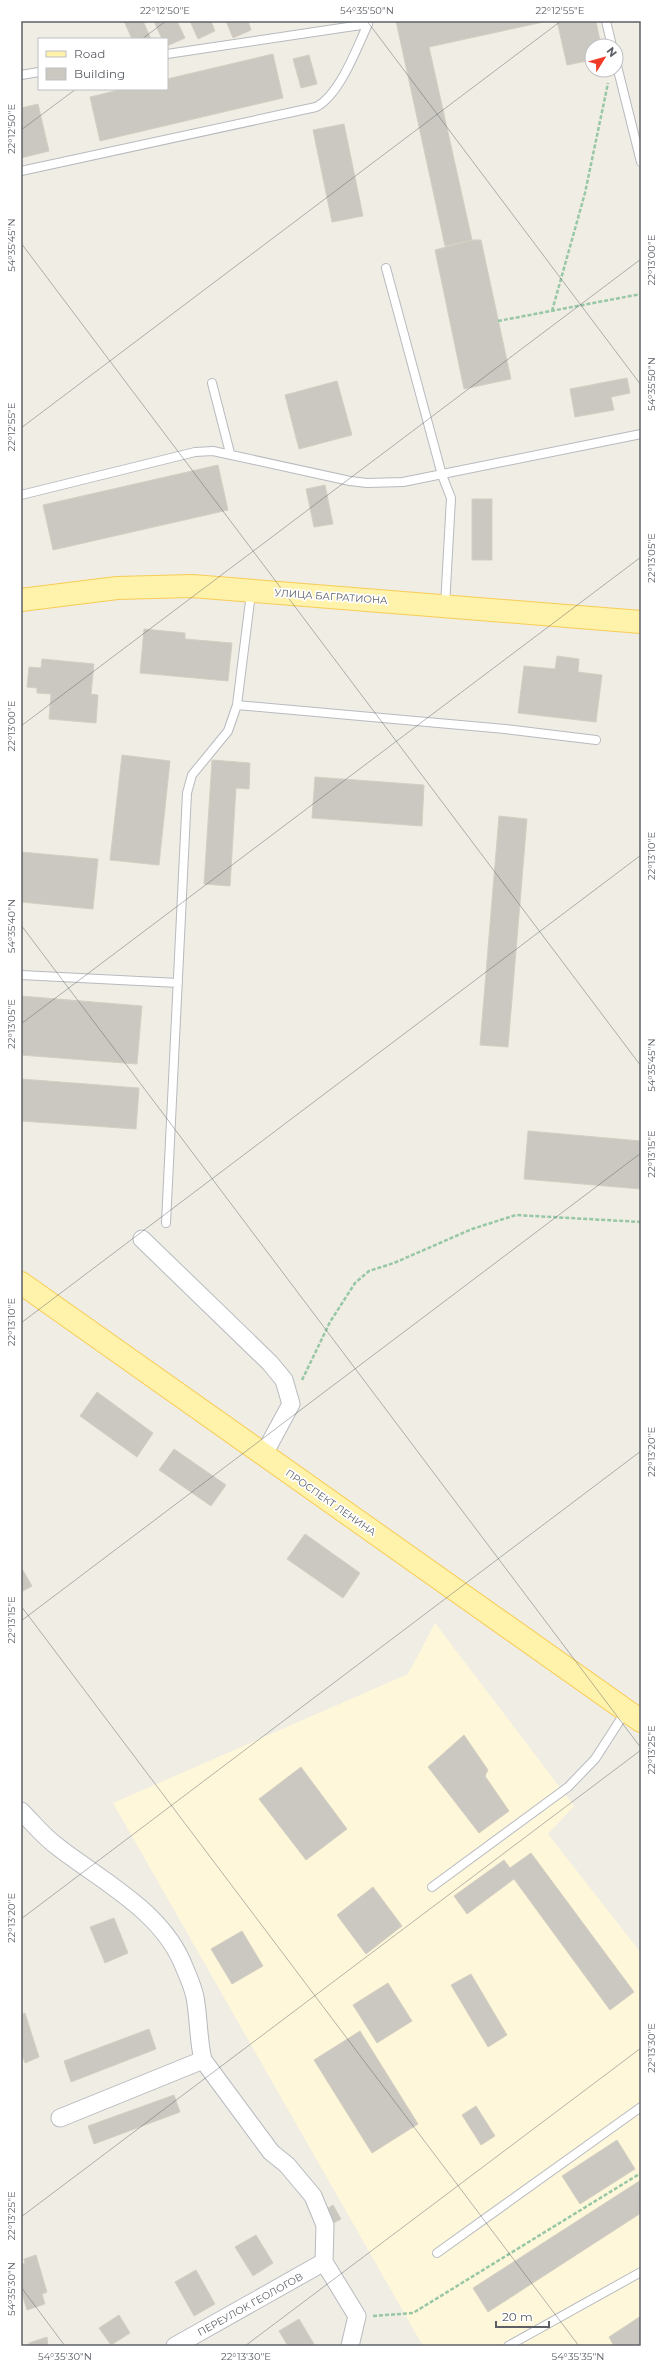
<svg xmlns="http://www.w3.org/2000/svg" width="662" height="2367" font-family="Montserrat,sans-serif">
<rect width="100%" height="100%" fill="#efede4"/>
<!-- commercial -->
<path fill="#fff7da" d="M435,1623l139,183 -26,28 93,119v393h-218l-310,-543 295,-129z"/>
<!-- building -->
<path fill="#cac8c1" stroke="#d4cfc2" d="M124,21h19l8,18h-19z
M154,21h23l8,17 -18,8v-7h-5z
M190,21h21l4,10 -17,8z
M226,21h22l3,9 -18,8z
M396,21h152l-119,26 43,193 -27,6z
M557,21h39l5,25h-9v14l-25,5z
M273,54l10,44 -183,43 -10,-44 33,-8h44v-10z
M309,55l8,29 -16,4 -8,-29z
M38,104l11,47 -28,7v-50z
M344,124l19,92 -31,6 -19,-92z
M472,240h9l30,139 -47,10 -29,-139z
M627,378l3,15 -19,4 3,13 -39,7 -5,-28z
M337,381l15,54 -53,14 -14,-54z
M218,465l10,45 -175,40 -10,-45z
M325,485l8,39 -19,3 -8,-38z
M472,499h20v61h-20z
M144,629l41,4v6l47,4 -4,38 -88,-8z
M557,656l22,3 -1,13 24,3 -6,47 -78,-9 6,-47 31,3z
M42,659l52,5 -3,30 7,1 -2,28 -47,-4 2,-25 -14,-1v-5l-10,-1 2,-20 12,1z
M122,755l48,6 -11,104 -49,-5z
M212,760l38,3 -1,26 -13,-1 -6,98 -26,-2z
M315,777l109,8 -2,41 -110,-8z
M499,816l28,3 -19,228 -28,-2z
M21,852l77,7 -5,50 -72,-7z
M21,996l121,10 -5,58 -116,-9z
M21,1079l118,9 -3,41 -115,-8z
M528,1131l113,10v48l-117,-10z
M97,1392l56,41 -16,24 -57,-41z
M174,1449l52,36 -15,21 -52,-36z
M305,1534l55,39 -17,25 -56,-39z
M21,1567l11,19 -11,6z
M464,1735l24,35 -3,6 24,35 -30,22 -51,-66z
M301,1767l46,62 -41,31 -47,-61z
M531,1853l103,139 -24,18 -96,-131 -47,35 -13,-18 50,-36 6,8z
M373,1887l29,39 -36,28 -29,-39z
M114,1918l14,35 -23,10 -15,-36z
M242,1931l21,35 -31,18 -21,-35z
M471,1974l36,61 -19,12 -37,-62z
M388,1983l24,38 -35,22 -24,-38z
M25,2013l14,44 -14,6 -4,-11v-37z
M149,2029l7,20 -85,33 -7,-21z
M360,2031l58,93 -46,29 -58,-93z
M174,2095l6,17 -86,32 -6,-18z
M476,2106l19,30 -14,9 -19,-30z
M617,2140l18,29 -55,35 -18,-28z
M641,2180v33l-153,99 -15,-24z
M333,2205l8,14 -11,6 -8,-13z
M256,2235l17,28 -20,13 -18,-29z
M36,2255l11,37 -5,2 3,10 -18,6 -6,-20v-25l4,-2 -1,-4z
M196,2270l19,34 -21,12 -19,-34z
M119,2315l11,18 -19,12 -12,-17z
M641,2316v30h-27l-5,-9z
M299,2319l15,25 -3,2h-23l-9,-15z
M47,2337l1,9h-19v-3z"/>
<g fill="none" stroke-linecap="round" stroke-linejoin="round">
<!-- service casing -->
<g stroke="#b7babf" stroke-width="10">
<path id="service" d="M606,21l6,25
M167,54l201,-30
M616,62l25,100
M21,75l18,-3
M21,171l295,-64c24,-12 41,-60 52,-83
M386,268l56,207 9,23 -6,108
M212,383l18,70
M21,495l174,-43 18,-1 137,30 17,2 36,-1 238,-48
M237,705l268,24 91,11
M21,975l157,8
M166,1223l21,-430 5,-18 36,-44 9,-26 14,-112
M432,1887l136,-100 27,-28 31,-48
M437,2253l204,-146
M508,2346l133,-74"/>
</g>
<!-- minor casing -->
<g stroke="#b7babf" stroke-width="19">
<path id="minor" d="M142,1239l128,124 14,17 7,24 -27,50
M21,1811c12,12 23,26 37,36 45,35 106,65 127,122 4,9 8,19 10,28 4,22 3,42 8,63l68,92 16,13 26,31 12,29 -1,37 33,54 -7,30
M60,2118l143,-58
M175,2346l149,-84"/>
</g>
<!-- primary casing -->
<g stroke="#f8cc54" stroke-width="24">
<path id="primary" d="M21,600l96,-12 75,-2 449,36
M21,1283l620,438"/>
</g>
<!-- path -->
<path stroke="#97c7a5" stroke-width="2.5" stroke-dasharray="4 2" stroke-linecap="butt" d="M552,311l33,-118 23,-110
M498,321l143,-27
M302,1380l28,-58 25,-39 14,-12 25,-8 78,-34 44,-14 125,7
M373,2316l40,-3 228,-140"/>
<!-- service -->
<use href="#service" stroke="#fff" stroke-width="8"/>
<!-- minor -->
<use href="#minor" stroke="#fff" stroke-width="17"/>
<!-- primary -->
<use href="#primary" stroke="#fff2aa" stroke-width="22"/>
</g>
<!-- ticks -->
<path fill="none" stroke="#5c6066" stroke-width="1" stroke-opacity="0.45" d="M367,21l274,364M142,39l24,-18M21,130l55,-41M21,243l620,823M21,428l540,-407M21,726l620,-467M21,925l620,823M21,1024l620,-467M21,1323l620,-468M21,1606l558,740M21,1621l620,-468M21,1919l620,-468M21,2217l620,-467M21,2287l44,59M245,2346l396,-298"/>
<g text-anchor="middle" stroke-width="3.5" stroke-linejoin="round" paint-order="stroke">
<!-- street labels -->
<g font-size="10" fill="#5c6066" stroke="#fff">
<text transform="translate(331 596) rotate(4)" y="4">УЛИЦА БАГРАТИОНА</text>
<text transform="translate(331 1502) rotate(35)" y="4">ПРОСПЕКТ ЛЕНИНА</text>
<text transform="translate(250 2304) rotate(-29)" y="4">ПЕРЕУЛОК ГЕОЛОГОВ</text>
</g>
</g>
<!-- border -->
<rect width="662" height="2367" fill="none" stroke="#ffffff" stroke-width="44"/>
<!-- legend -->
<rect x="38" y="38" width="130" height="52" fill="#ffffff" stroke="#bebfc2"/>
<rect x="46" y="51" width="20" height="6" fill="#fff2aa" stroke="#bebfc2"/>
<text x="74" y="58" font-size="12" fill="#5c6066">Road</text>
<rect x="46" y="68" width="20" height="12" fill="#cac8c1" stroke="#bebfc2"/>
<text x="74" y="78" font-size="12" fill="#5c6066">Building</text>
<!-- north arrow -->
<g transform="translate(604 58) rotate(53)"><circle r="19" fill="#ffffff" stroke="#bebfc2"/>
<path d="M0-3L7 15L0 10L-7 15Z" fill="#f23a28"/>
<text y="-6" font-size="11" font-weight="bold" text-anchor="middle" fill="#5c6066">N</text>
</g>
<!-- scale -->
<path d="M496 2321v6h53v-6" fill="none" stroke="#5c6066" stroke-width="2"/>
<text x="502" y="2321" font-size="12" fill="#5c6066" stroke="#ffffff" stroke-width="3" paint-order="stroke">20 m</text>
<rect x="22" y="22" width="618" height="2323" fill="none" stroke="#5c6066" stroke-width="1.5"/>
<g font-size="10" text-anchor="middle" fill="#5c6066">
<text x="165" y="14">22°12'50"E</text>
<text x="367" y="14">54°35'50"N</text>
<text x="560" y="14">22°12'55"E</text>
<text transform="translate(11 129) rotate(-90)" y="4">22°12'50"E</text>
<text transform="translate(11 245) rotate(-90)" y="4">54°35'45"N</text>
<text transform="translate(651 260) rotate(-90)" y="4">22°13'00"E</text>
<text transform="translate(651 384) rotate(-90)" y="4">54°35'50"N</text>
<text transform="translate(11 427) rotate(-90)" y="4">22°12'55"E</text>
<text transform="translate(651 558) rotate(-90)" y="4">22°13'05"E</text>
<text transform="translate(11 726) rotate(-90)" y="4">22°13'00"E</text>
<text transform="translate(651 856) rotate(-90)" y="4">22°13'10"E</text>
<text transform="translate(11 926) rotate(-90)" y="4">54°35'40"N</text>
<text transform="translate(11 1024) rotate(-90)" y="4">22°13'05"E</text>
<text transform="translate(651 1065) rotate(-90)" y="4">54°35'45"N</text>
<text transform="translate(651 1154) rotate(-90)" y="4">22°13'15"E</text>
<text transform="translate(11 1322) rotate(-90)" y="4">22°13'10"E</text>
<text transform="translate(651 1452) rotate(-90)" y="4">22°13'20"E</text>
<text transform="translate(11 1620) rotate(-90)" y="4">22°13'15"E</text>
<text transform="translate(651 1750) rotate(-90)" y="4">22°13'25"E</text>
<text transform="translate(11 1918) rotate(-90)" y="4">22°13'20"E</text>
<text transform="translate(651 2048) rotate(-90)" y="4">22°13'30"E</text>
<text transform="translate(11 2216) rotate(-90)" y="4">22°13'25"E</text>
<text transform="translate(11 2289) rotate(-90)" y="4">54°35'30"N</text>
<text x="65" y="2360">54°35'30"N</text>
<text x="246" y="2360">22°13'30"E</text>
<text x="578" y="2360">54°35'35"N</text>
</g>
</svg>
